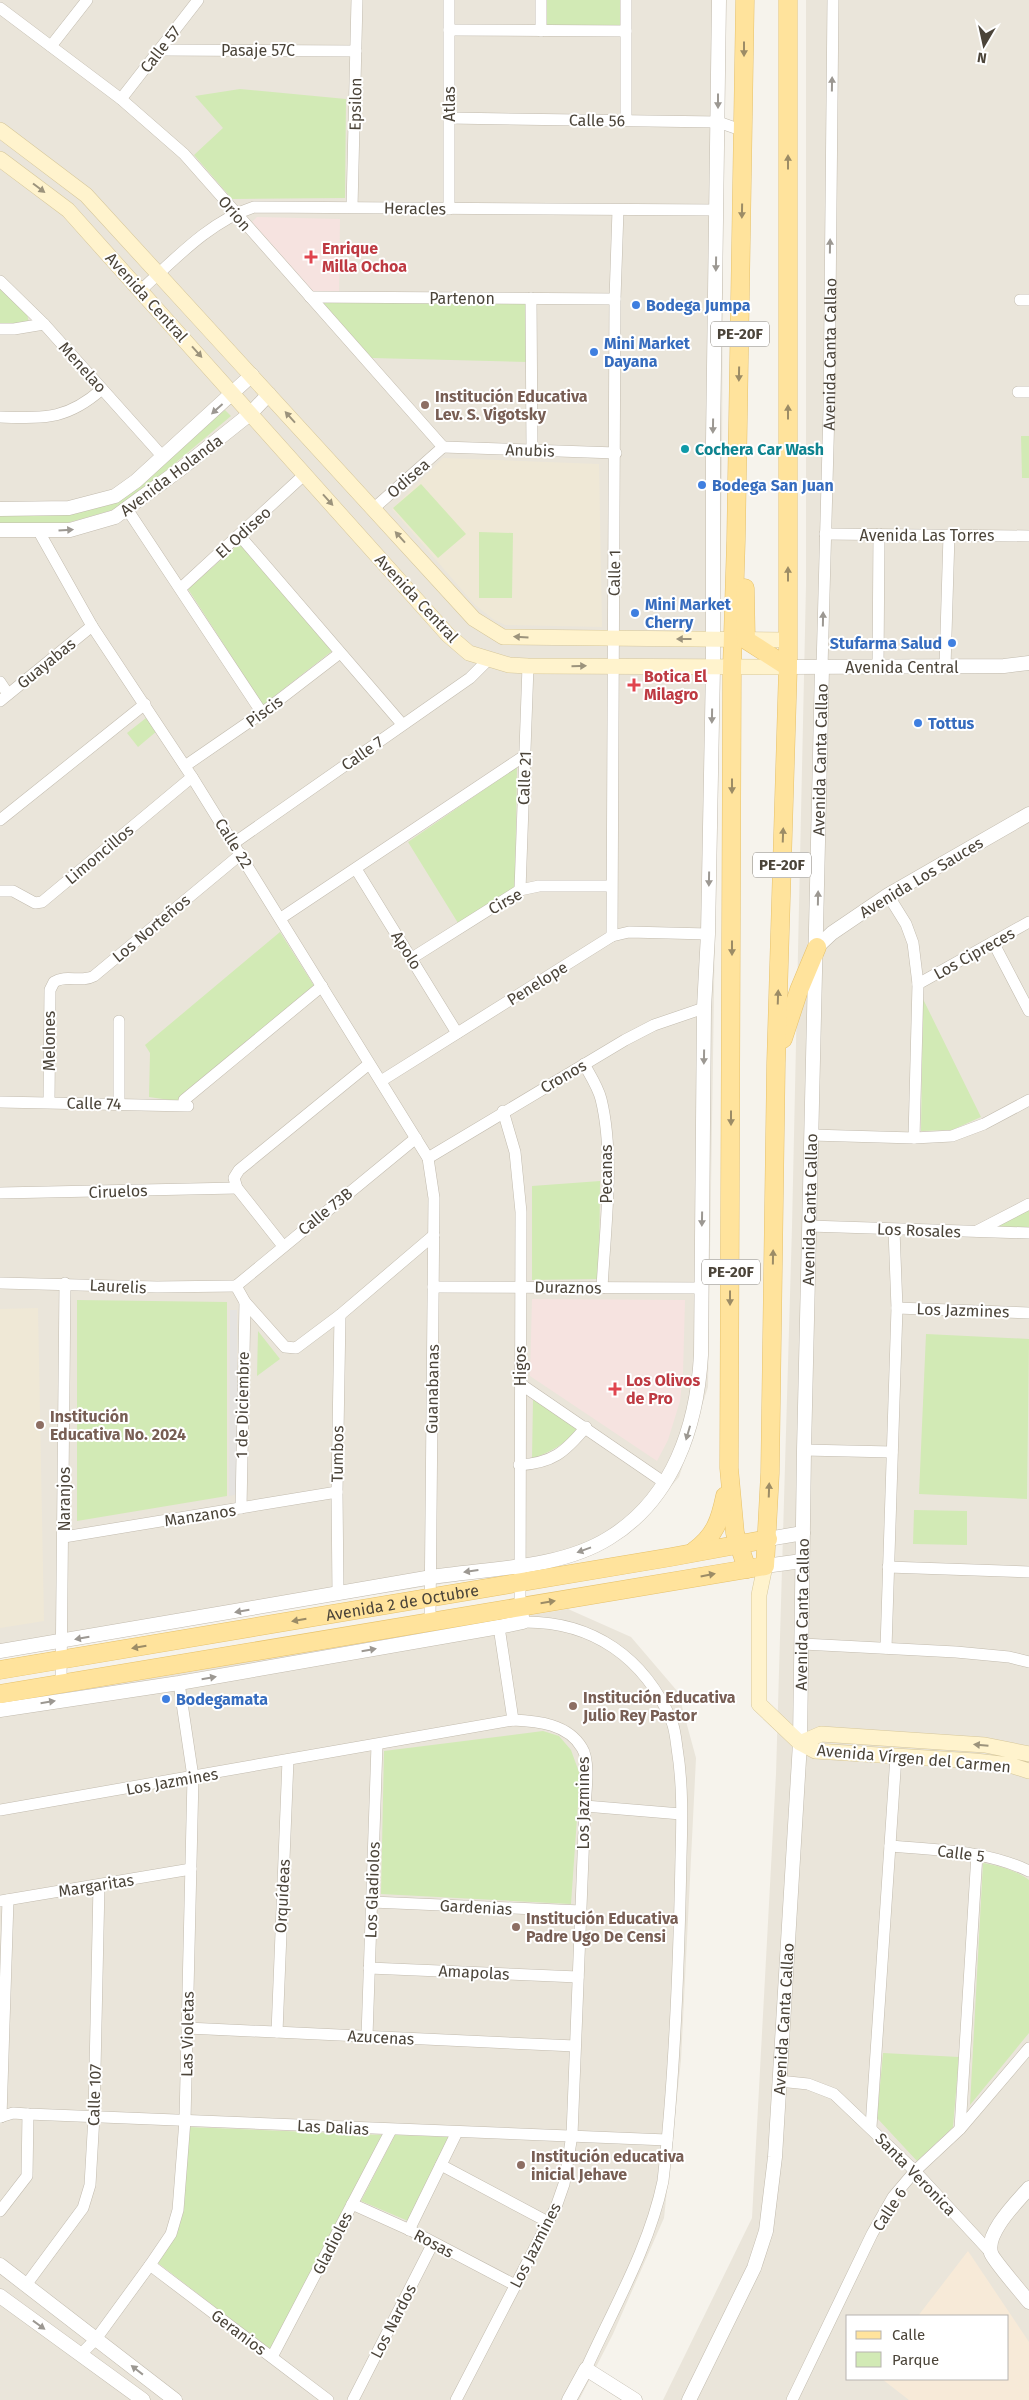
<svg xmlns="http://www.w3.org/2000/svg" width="1029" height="2400" font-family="'Fira Sans',sans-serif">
<rect width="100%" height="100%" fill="#f6f3ec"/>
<!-- residential -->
<path fill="#eae5da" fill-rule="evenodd" d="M0,0h724l-2,463 -14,924 -29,90 -43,50 -50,28 -83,19 -503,81z
M806,0h223v2400h-366l89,-182 24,-444 16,-547 14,-642zM848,2316h160v63h-160z
M568,1609l63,28 47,55 18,66 -15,302 -17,158 -51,116 -34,66h-579v-699z"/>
<!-- commercial -->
<path fill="#f7ead8" d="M968,2251l61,91v58h-120l-27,-21h126v-63h-90z"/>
<!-- education -->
<path fill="#efe8d6" d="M443,458l156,6 3,163 -97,-2 -12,-6 -18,-14 -83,-96z
M38,1308l6,313 -44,7v-319z"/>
<!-- medical -->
<path fill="#f6e3e0" d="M257,217l83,2 -1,73 -26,-1 -61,-69z
M532,1299l153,1 -2,73 -3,28 -12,39 -11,21 -127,-85z"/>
<!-- green -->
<path fill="#d2eab5" d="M543,0h77v30l-77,-1z
M240,89l106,10 -1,99 -113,1 -38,-44 29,-27 -28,-32z
M0,284l26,25 3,14 -29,2z
M321,302l206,2v58l-155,-4z
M225,410l6,6 -108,91 -56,16 -67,1v-12l117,-12z
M1021,436h8v42h-7z
M421,484l45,50 -28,24 -45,-50z
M479,532l34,1 -1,65h-33z
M240,543l92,108 -69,54 -75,-116z
M146,718l11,13 -19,16 -11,-14z
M517,767l-2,121 -57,35 -50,-81z
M280,932l38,60 -134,110 -35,-5 1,-44 -5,-8z
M923,999l58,118 -29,13 -31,1z
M600,1181l-1,98 -67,1v-94z
M1029,1209v20l-40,1z
M77,1300l150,2v194l-150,25z
M258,1331l22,28 -23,17z
M926,1334l103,5 -2,160 -108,-5z
M533,1399l45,31c-13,14 -28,22 -46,29z
M914,1510l53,1v34l-54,-1z
M543,1731l16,5 12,14 9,25 -9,129 -190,-10 3,-143z
M983,1863c16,3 33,7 46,17v153l-59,72z
M883,2053l76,4 -6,70 -36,34 -40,-43z
M187,2127l196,8 -112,215 -113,-87 19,-29 7,-24z
M395,2135l55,2 -42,84 -47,-20z"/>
<!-- parking -->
<path fill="#e5e3e0" d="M230,1310h7l1,184 -9,2z"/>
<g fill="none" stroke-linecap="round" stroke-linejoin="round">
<!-- minor casing -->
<g stroke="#c2bbae" stroke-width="12">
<g id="minor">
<path d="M449,0v209"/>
<path d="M541,0v31"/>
<path d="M626,0v120"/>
<path d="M0,8l121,91 63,55 259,293"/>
<path d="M449,30l177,1"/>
<path d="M51,46l36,-46"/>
<path d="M159,50l197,1"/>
<path d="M121,99l77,-99"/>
<path d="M449,118l269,4 26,9"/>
<path d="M352,207l5,-207"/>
<path d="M0,281l44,43 119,133"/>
<path d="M141,290c34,-31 69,-69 113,-83l463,3"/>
<path d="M310,297l305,2"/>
<path d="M531,298l1,152"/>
<path d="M1020,300h9"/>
<path d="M0,329h14l30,-5"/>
<path d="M1018,392h11"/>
<path d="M0,417c45,1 67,3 102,-28"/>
<path d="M443,447l173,6"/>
<path d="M127,509l135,204"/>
<path d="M373,509l70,-62"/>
<path d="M38,530l54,96 100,151 236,381 6,40 -4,423"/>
<path d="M825,534l204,2"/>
<path d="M240,536l162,188"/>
<path d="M181,588l124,-114"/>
<path d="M878,667l1,-133"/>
<path d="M945,667l4,-132"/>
<path id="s1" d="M822,668l7,-259 4,-409"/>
<path d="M0,682l8,12"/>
<path d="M0,701l92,-75"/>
<path d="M185,766l77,-53 78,-60"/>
<path d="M0,820l145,-116"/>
<path d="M234,843l236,-165 18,-18"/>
<path d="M356,869l101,164"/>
<path d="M520,890l8,-224"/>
<path d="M0,891h13l22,12 7,-1 150,-125"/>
<path d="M888,895l18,29 7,19 5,41 -4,154"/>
<path d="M281,918l243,-162"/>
<path d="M612,936l3,-637 3,-89"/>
<path d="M993,942l36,69"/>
<path d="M412,958l108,-68 19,-4h72"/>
<path d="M918,984l111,-62"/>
<path d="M584,1064c6,11 14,23 17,35 14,57 4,131 1,189"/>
<path d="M381,1081l231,-145 17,-4 79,2"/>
<path d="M184,1100l138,-114"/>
<path d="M0,1102l188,4"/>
<path d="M49,1102l1,-112 4,-8c12,-8 27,1 40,-6l147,-122"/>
<path d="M119,1104v-83"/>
<path d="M503,1111l12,41 6,60 -1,395"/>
<path d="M811,1135l103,3 38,-2 32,-12 45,-24"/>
<path d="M428,1158l197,-118 29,-15 50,-17"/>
<path d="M0,1193l237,-5"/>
<path d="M809,1226l220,7"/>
<path d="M977,1231l52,-27"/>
<path d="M283,1246l-46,-58 -3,-10 5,-8 130,-106"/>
<path d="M0,1283l157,4 79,-1"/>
<path d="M236,1286l9,16 40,45 11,1 44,-33 94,-80"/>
<path d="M236,1286l180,-148"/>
<path d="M433,1287l269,1"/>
<path d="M897,1308l132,5"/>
<path d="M519,1383l146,100"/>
<path d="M804,1450l88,2"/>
<path d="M519,1465c34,-2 46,-13 67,-38"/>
<path d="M241,1508l4,-206"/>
<path d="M64,1537l273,-45"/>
<path d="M888,1567l141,5"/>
<path d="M338,1593l-1,-101 3,-177"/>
<path d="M523,1622c70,-1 122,36 149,100 3,8 4,18 5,26 6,36 5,73 4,109 -2,109 -6,217 -18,324 -14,67 -49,126 -77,188"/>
<path d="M499,1627l14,93"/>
<path d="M803,1644l153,8 53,5 20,5"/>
<path d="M886,1648l11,-340 -3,-78"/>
<path d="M61,1685l4,-402"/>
<path d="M585,1806l96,8"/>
<path d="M0,1810l513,-90c25,1 55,4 69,28 8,12 4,43 3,58l-13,329 -8,49 -8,23 -100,193"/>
<path d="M890,1846c47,4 95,4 139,25"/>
<path d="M0,1901l191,-32"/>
<path d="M372,1902l209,9"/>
<path d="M369,1968l209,9"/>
<path d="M187,2028l388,18"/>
<path d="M277,2032l11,-272"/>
<path d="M367,2036l10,-291"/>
<path d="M779,2081l29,3 26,10 81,77 76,82"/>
<path d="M0,2117l13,-4 15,1 639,26"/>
<path d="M1,2117l7,-217"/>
<path d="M871,2127l25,-371"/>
<path d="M960,2129l17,-275"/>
<path d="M441,2165l107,57"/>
<path d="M352,2204l60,27 103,54"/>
<path d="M0,2211l27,-35 1,-62"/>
<path d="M409,2230l48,-98"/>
<path d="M150,2265l178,135"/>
<path d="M26,2285l57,-77 7,-23 4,-69 5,-231"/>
<path d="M80,2355l16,-16 54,-74 21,-31 7,-24 7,-90 8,-343 -14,-94"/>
<path d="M272,2357l119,-227"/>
<path d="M353,2400l80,-157"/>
<path d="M792,2400l80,-166 21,-37 22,-26 45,-42 69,-81"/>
</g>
</g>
<!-- tertiary casing -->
<g stroke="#c2bbae" stroke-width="15">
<g id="tertiary">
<path d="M0,509l69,-1 46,-12 21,-15 116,-106"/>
<path d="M0,530h70l45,-13 67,-49 69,-55 18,-19"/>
<path d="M788,667l216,-1 25,-3"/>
<path d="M817,947l15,-14 56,-38 141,-81"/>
<path d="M768,1539l35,-6"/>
<path d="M765,1566l37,-5"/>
<path d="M0,1651c142,-23 284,-49 426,-73 58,-10 132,-8 183,-40 64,-39 88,-112 92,-183l3,-347 4,-74 5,-267v-226l6,-441"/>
<path d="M0,1710l179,-27 320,-56 24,-5 -3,-15"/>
<path d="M1029,2188c-12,14 -44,45 -38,65 2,7 31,40 38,49"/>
<path d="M0,2265l175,135"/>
<path d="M0,2296l143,104"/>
<path d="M569,2400l17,-31 49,31"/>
<path id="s2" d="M689,2400l65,-132 12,-37 9,-74 25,-414 4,-293 18,-782"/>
</g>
</g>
<!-- secondary casing -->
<g stroke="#d6c79b" stroke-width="16">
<path id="secondary" d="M0,130l86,65 388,424 29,18 285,3
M0,159l68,51 380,425 21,18 40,12 19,1 260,1
M765,1566l-6,29v109l41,39 15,8 160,10 35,4 19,6
M800,1743l21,-9 164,11 44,9"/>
</g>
<!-- primary casing -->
<g stroke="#e6c16a" stroke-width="19">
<g id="primary">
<path d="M745,0l-9,540 -4,127 -3,801 6,65 12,36"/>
<path d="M745,588l1,52 42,27"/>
<path d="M783,1039l16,-49 18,-43"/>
<path d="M694,1551c21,-15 26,-31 31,-55"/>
<path id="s3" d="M0,1670l671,-113 97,-18"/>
<path d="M0,1694l765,-128 5,-93 6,-410 12,-396v-667"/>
</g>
</g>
<!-- minor -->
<use href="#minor" stroke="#fff" stroke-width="11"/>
<!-- tertiary -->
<use href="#tertiary" stroke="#fff" stroke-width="14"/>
<!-- secondary -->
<use href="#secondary" stroke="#fff3cd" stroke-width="15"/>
<!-- primary -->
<use href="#primary" stroke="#ffe39c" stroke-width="18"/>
</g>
<!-- one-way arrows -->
<defs><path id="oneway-solid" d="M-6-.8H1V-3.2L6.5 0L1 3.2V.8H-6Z" transform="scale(1.25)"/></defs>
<g fill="#9c8c66">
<use href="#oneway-solid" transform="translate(744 49) rotate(90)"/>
<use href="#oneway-solid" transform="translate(788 162) rotate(-90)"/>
<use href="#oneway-solid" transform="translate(742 211) rotate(91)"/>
<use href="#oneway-solid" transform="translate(739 374) rotate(91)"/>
<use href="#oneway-solid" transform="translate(788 412) rotate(-90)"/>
<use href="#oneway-solid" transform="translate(788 574) rotate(-90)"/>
<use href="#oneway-solid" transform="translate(732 786) rotate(90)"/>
<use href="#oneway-solid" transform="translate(783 835) rotate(-88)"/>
<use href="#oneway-solid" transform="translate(732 948) rotate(90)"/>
<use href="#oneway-solid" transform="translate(778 997) rotate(-88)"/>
<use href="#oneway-solid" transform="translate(731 1118) rotate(90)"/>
<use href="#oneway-solid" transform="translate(773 1257) rotate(-89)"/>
<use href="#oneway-solid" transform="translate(730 1298) rotate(90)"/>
<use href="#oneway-solid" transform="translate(769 1490) rotate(-88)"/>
<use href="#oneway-solid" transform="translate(708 1575) rotate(-11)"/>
<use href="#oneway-solid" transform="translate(548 1602) rotate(-9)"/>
<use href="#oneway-solid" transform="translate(299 1620) rotate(170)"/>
<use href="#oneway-solid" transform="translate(139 1647) rotate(170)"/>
</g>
<g fill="#9c9892">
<use href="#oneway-solid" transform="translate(832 84) rotate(-89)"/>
<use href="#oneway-solid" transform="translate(718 101) rotate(90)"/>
<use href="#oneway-solid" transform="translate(830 246) rotate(-89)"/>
<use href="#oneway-solid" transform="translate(716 264) rotate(91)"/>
<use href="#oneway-solid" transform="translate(217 409) rotate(138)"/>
<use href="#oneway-solid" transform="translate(713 426) rotate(91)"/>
<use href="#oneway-solid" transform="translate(66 530) rotate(-4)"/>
<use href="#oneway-solid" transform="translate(823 619) rotate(-89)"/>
<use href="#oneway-solid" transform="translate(712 716) rotate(91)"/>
<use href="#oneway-solid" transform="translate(709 879) rotate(91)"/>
<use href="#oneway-solid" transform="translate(818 898) rotate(-89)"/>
<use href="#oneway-solid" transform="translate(704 1057) rotate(91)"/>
<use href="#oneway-solid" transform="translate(702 1219) rotate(91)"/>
<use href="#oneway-solid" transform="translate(688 1433) rotate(106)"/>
<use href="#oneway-solid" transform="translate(584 1550) rotate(160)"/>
<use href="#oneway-solid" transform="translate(471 1571) rotate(172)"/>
<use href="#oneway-solid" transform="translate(242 1611) rotate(170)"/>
<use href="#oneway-solid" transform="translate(82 1638) rotate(170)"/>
<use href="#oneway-solid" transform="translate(369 1650) rotate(-10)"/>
<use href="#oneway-solid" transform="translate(209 1678) rotate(-10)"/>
<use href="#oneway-solid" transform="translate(48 1702) rotate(-9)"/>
<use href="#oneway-solid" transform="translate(39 2325) rotate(36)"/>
<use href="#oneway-solid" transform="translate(137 2370) rotate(-142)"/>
</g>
<g fill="#9c937c">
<use href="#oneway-solid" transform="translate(39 188) rotate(37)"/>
<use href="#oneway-solid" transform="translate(197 352) rotate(48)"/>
<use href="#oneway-solid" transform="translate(290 417) rotate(-132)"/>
<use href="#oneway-solid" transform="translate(328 500) rotate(48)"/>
<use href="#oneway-solid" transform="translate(400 537) rotate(-132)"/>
<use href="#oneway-solid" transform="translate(521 637) rotate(-177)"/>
<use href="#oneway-solid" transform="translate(684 639) rotate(180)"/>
<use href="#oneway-solid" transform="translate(579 666) rotate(-1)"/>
<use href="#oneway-solid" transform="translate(981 1745) rotate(-175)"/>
</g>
<!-- markers -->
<g fill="#e0444e" stroke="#fff" stroke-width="2">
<path d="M308.5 249.5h5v5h5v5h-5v5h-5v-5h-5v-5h5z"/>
<path d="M631.5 677.5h5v5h5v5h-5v5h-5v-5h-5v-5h5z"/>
<path d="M612.5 1381.5h5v5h5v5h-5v5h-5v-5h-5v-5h5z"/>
</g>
<g fill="#3f7fe0" stroke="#fff" stroke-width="2">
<circle cx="636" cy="305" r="5"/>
<circle cx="594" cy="352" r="5"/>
<circle cx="702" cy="485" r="5"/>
<circle cx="635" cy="613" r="5"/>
<circle cx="952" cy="643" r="5"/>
<circle cx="918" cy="723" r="5"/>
<circle cx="166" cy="1699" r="5"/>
</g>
<g fill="#8d6e63" stroke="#fff" stroke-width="2">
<circle cx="425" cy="405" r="5"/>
<circle cx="40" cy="1425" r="5"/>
<circle cx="573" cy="1706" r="5"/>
<circle cx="516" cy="1927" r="5"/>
<circle cx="521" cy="2165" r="5"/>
</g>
<circle fill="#0f9aa8" stroke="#fff" stroke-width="2" cx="685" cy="449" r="5"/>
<g text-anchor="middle" stroke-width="4" stroke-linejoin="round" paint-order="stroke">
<!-- shield labels -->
<g fill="#fff" stroke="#817c74" stroke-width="1">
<rect x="711" y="321.5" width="58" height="25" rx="4"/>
<rect x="753" y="852.5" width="58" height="25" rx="4"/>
<rect x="702" y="1259.5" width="58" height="25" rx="4"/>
</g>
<g font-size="15" font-weight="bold" fill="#4b4439">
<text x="740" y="339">PE-20F</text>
<text x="782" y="870">PE-20F</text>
<text x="731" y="1277">PE-20F</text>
</g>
<!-- street labels -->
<g font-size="16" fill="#4b4439" stroke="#fff">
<text transform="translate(160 49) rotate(-52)" y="6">Calle 57</text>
<text x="258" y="56">Pasaje 57C</text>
<text transform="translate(355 104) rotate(-89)" y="6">Epsilon</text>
<text transform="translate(449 104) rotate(-90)" y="6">Atlas</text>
<text transform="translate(597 120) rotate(1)" y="6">Calle 56</text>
<text transform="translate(415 208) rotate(1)" y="6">Heracles</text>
<text transform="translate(235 213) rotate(49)" y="6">Orion</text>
<text transform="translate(147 297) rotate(48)" y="6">Avenida Central</text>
<text x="462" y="304">Partenon</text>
<text dy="6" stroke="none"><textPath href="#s1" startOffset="314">Avenida Canta Callao</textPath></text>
<text transform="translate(83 367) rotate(48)" y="6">Menelao</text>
<text transform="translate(530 450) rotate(2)" y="6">Anubis</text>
<text transform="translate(171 475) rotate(-37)" y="6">Avenida Holanda</text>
<text transform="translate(408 478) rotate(-41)" y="6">Odisea</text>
<text transform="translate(243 532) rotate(-42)" y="6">El Odiseo</text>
<text x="927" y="541">Avenida Las Torres</text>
<text transform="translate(614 573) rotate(-89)" y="6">Calle 1</text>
<text transform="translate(417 598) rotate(47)" y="6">Avenida Central</text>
<text transform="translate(46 663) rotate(-39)" y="6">Guayabas</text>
<text x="902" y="673">Avenida Central</text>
<text transform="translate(264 711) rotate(-36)" y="6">Piscis</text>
<text transform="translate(362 753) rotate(-35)" y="6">Calle 7</text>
<text dy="6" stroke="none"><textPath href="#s2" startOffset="1659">Avenida Canta Callao</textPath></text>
<text transform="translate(524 778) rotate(-88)" y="6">Calle 21</text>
<text transform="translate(234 843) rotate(58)" y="6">Calle 22</text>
<text transform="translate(99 854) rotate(-40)" y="6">Limoncillos</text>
<text transform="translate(921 877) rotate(-31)" y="6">Avenida Los Sauces</text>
<text transform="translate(505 901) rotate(-29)" y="6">Cirse</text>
<text transform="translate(151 928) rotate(-40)" y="6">Los Norteños</text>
<text transform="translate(407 950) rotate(58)" y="6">Apolo</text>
<text transform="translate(974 953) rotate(-29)" y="6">Los Cipreces</text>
<text transform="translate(537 983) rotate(-32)" y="6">Penelope</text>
<text transform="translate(49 1041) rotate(-90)" y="6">Melones</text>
<text transform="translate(563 1076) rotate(-30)" y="6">Cronos</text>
<text transform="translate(94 1103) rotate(1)" y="6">Calle 74</text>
<text transform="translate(606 1174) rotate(-90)" y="6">Pecanas</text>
<text transform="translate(118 1191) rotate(-2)" y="6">Ciruelos</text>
<text dy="6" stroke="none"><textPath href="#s2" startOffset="1209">Avenida Canta Callao</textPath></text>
<text transform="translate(325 1211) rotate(-39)" y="6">Calle 73B</text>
<text transform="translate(919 1230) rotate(2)" y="6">Los Rosales</text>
<text transform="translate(118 1286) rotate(3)" y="6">Laurelis</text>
<text transform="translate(568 1287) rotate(1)" y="6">Duraznos</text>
<text transform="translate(963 1310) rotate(2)" y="6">Los Jazmines</text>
<text transform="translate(520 1366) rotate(-90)" y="6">Higos</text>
<text transform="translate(432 1389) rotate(-89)" y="6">Guanabanas</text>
<text transform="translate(242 1405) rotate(-89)" y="6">1 de Diciembre</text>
<text transform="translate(337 1454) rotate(-89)" y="6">Tumbos</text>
<text transform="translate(64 1499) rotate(-90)" y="6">Naranjos</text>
<text transform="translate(200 1515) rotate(-9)" y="6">Manzanos</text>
<text dy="6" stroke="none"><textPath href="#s3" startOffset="408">Avenida 2 de Octubre</textPath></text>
<text dy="6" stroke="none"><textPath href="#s2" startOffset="804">Avenida Canta Callao</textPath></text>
<text transform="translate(914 1758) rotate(5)" y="6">Avenida Vírgen del Carmen</text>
<text transform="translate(172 1781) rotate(-10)" y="6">Los Jazmines</text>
<text transform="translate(583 1803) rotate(-90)" y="6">Los Jazmines</text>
<text transform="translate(961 1853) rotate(7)" y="6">Calle 5</text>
<text transform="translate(96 1885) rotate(-9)" y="6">Margaritas</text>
<text transform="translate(372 1890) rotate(-88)" y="6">Los Gladiolos</text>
<text transform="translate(282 1896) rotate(-87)" y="6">Orquídeas</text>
<text transform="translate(476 1907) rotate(3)" y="6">Gardenias</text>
<text transform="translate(474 1972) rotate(3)" y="6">Amapolas</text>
<text dy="6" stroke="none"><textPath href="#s2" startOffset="399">Avenida Canta Callao</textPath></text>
<text transform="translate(187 2034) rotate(-89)" y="6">Las Violetas</text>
<text transform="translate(381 2037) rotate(3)" y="6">Azucenas</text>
<text transform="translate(94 2095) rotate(-88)" y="6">Calle 107</text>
<text transform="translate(333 2127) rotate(3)" y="6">Las Dalias</text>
<text transform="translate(916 2174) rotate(46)" y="6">Santa Veronica</text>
<text transform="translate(889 2209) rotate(-57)" y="6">Calle 6</text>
<text transform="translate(332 2243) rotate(-63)" y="6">Gladioles</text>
<text transform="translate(434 2243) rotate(28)" y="6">Rosas</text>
<text transform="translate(535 2245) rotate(-63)" y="6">Los Jazmines</text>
<text transform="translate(393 2321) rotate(-63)" y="6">Los Nardos</text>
<text transform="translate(239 2332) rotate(37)" y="6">Geranios</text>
</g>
<!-- health labels -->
<g font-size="16" font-weight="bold" fill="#be3a42" stroke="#fff" text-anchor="start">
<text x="322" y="254">Enrique<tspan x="322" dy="18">Milla Ochoa</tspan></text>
<text x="644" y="682">Botica El<tspan x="644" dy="18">Milagro</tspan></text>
<text x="626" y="1386">Los Olivos<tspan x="626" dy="18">de Pro</tspan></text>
</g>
<!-- shop labels -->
<g font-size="16" font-weight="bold" fill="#366cbe" stroke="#fff" text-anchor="start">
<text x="646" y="311">Bodega Jumpa</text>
<text x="604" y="349">Mini Market<tspan x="604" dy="18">Dayana</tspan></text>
<text x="712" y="491">Bodega San Juan</text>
<text x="645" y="610">Mini Market<tspan x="645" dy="18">Cherry</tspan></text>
<text x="942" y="649" text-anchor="end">Stufarma Salud</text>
<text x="928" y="729">Tottus</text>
<text x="176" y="1705">Bodegamata</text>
</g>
<!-- education labels -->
<g font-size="16" font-weight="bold" fill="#785e54" stroke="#fff" text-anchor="start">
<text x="435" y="402">Institución Educativa<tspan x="435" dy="18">Lev. S. Vigotsky</tspan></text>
<text x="50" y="1422">Institución<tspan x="50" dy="18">Educativa No. 2024</tspan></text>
<text x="583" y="1703">Institución Educativa<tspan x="583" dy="18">Julio Rey Pastor</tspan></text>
<text x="526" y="1924">Institución Educativa<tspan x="526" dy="18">Padre Ugo De Censi</tspan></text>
<text x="531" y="2162">Institución educativa<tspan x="531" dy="18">inicial Jehave</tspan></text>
</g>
<!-- culture labels -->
<g font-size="16" font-weight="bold" fill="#0d838f" stroke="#fff" text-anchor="start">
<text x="695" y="455">Cochera Car Wash</text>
</g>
</g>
<!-- legend -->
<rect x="846" y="2315" width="162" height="65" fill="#ffffff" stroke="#b7b4b0"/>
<rect x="856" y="2331" width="25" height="8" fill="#ffe39c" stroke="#b7b4b0"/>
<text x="892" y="2340" font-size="15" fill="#4b4439">Calle</text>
<rect x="856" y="2352" width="25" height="15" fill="#d2eab5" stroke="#b7b4b0"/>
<text x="892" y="2365" font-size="15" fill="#4b4439">Parque</text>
<!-- north arrow -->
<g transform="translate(984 45) rotate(189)" stroke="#ffffff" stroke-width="4" paint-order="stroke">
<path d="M0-4L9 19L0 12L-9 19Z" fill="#4b4439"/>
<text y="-8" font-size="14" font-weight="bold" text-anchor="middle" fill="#4b4439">N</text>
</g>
</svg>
